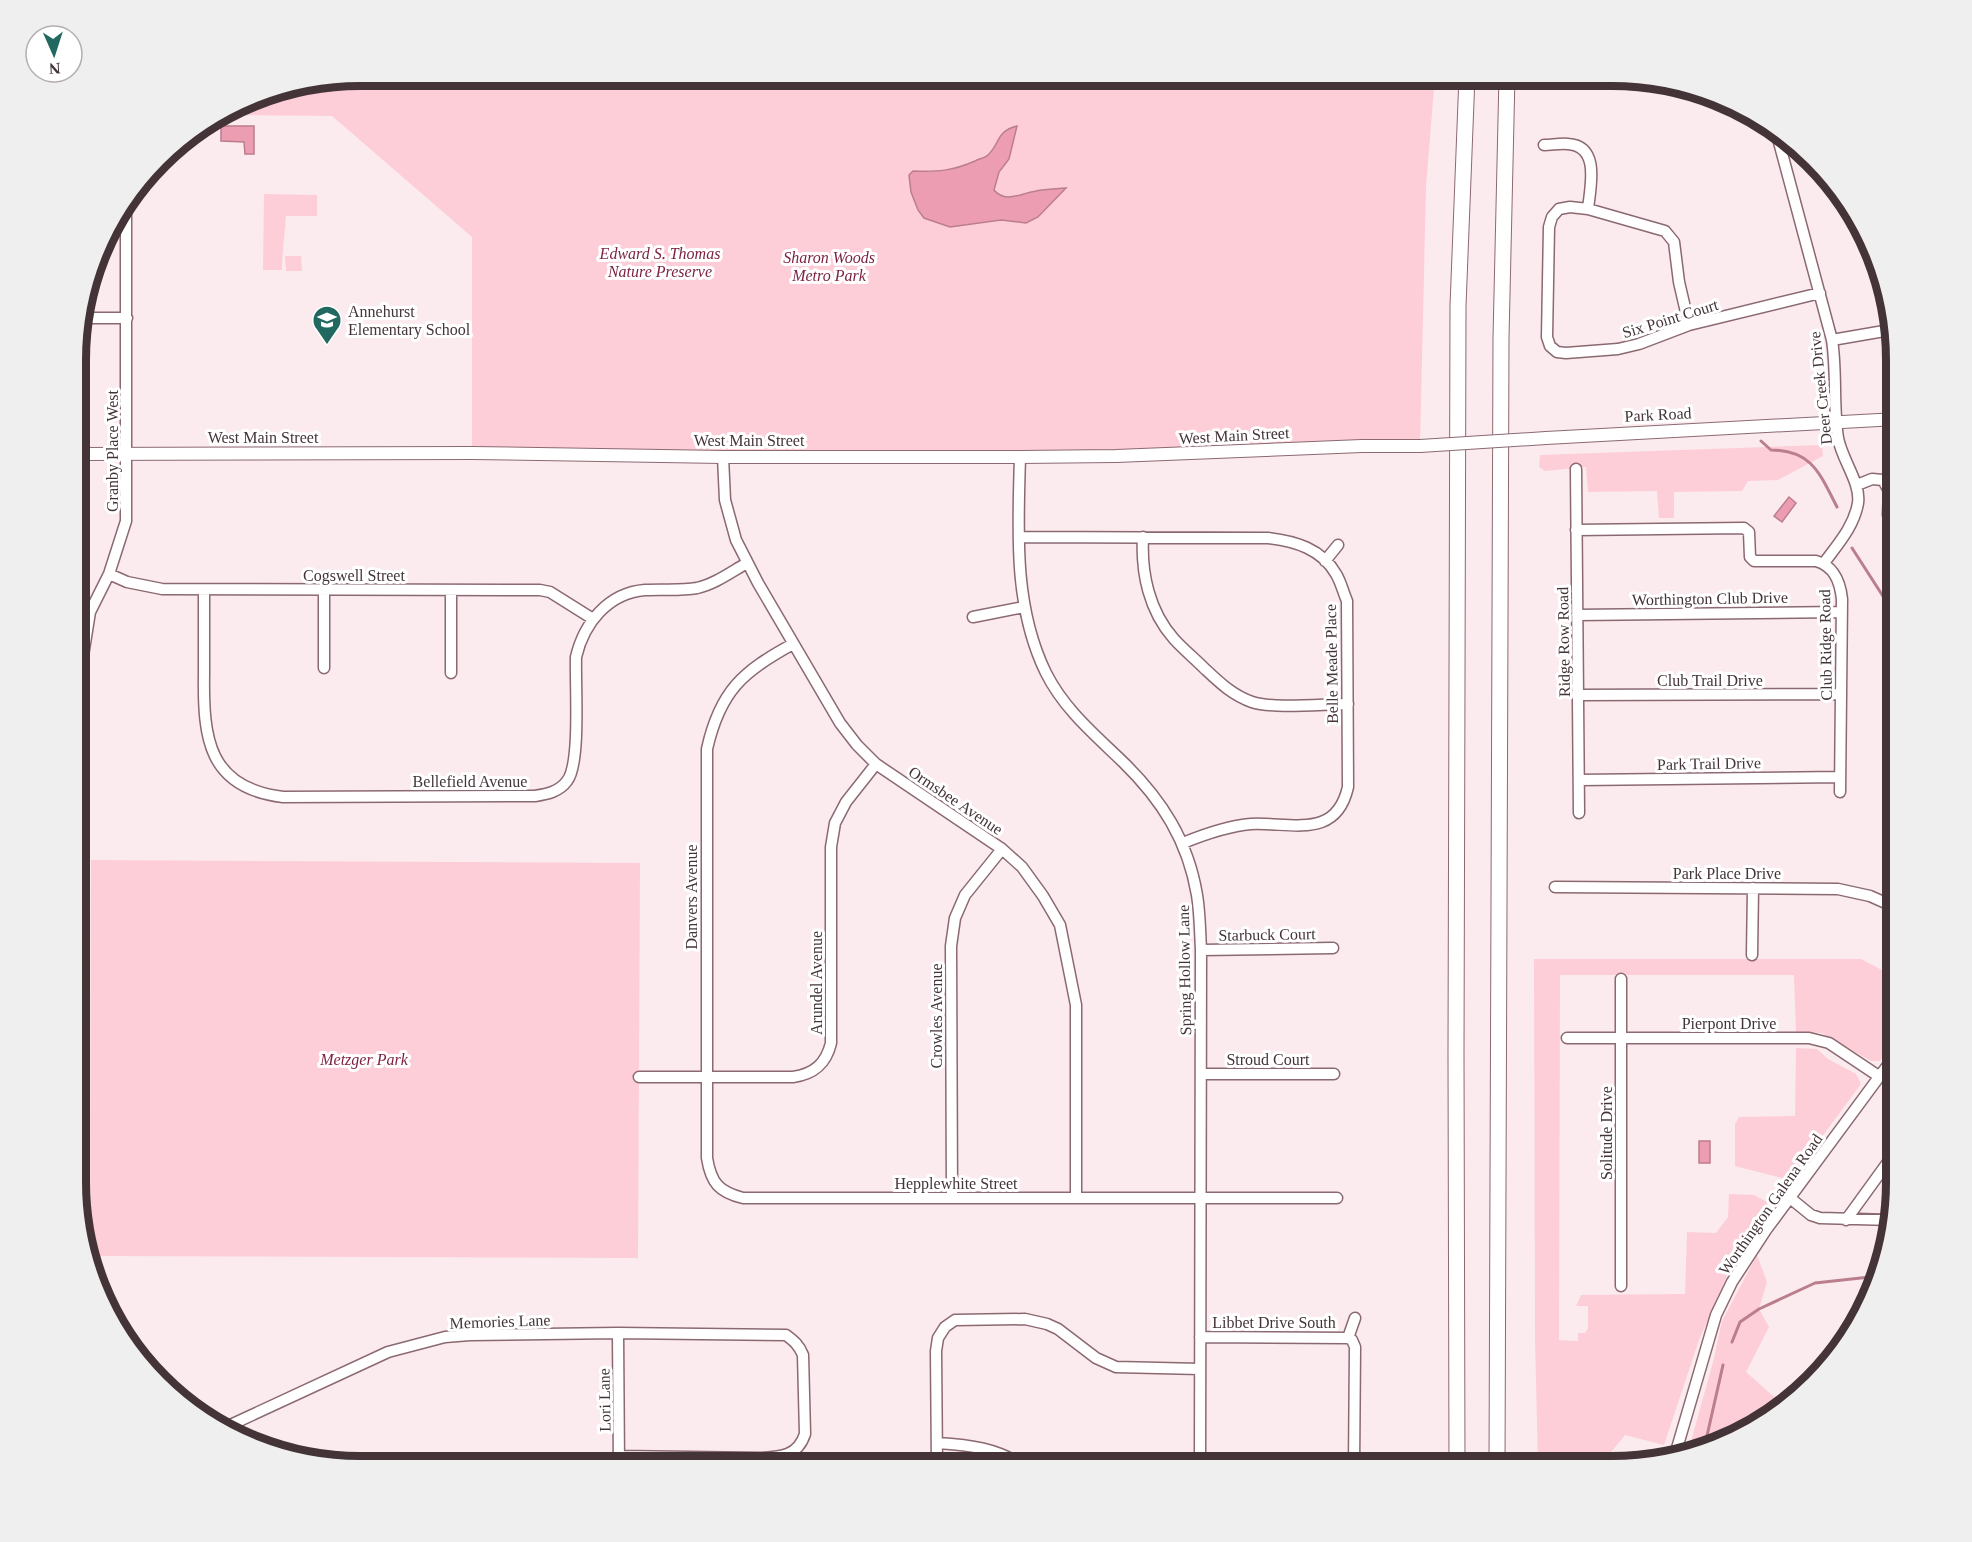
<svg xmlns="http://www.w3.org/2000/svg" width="1972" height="1542" font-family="Georgia,serif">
<rect width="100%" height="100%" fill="#fbebee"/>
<!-- green -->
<path fill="#fdced8" d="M360,75l1075,1 -9,110 -6,260 -210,7h-738v-216l-140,-121 -107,-1 43,-25z
M264,194l53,1v21h-31c-1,19 -4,35 -4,54h-19z
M285,256h16l1,15h-16z
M1822,445l1,11 -45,24 -30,1 -6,10 -68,1v26h-15l-2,-27 -69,1 -2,-25 -41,4 -6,-4 1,-12z
M91,860l549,3 -2,395 -548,-2z
M1534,959h327l36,19 -1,59 -16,24h-9l-49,-28 -26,-1 -2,-57h-234l-1,365 19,1v-8h7l3,-5v-22h-12l5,-11 104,-1 2,-62 29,1 12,-16 1,-23 25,1 19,10 -44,66 -30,69 -35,105 -39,-10 -26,32h-61l-3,-128z
M1796,1048l21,1 11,10 28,15 5,10 -71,96 -55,-14v-42l4,-7 56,-1z
M1757,1255l10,27 -8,27 10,18 -23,45 35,31 -59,42 -34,7 25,-90 9,-41z"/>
<!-- water -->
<path fill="#ec9db1" stroke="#ba7e8d" stroke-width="1.5" d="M221,126h33v28h-9l-1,-12 -23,-1z
M1017,126l-8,33 -10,13 -5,18c12,14 27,3 42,1 10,-2 20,-2 30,-3l-28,29 -12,6 -25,-3 -51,7 -26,-9 -6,-8 -7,-18 -2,-17 4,-4c25,1 39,0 62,-10 3,-2 10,-3 13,-6 12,-11 8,-24 29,-29z
M1789,497l7,6 -14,19 -8,-6z
M1699,1141h11v22h-11z"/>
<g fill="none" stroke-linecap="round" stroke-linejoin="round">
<!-- stream -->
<path stroke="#ba7e8d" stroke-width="3" d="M1761,441l10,9c41,0 49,24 66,57
M1852,548l45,70
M1732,1342l8,-20 19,-13 56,-26 64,-7
M1704,1449l19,-84"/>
<!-- minor casing -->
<g stroke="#8b6971" stroke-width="13">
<path id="minor" d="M1776,131l56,209c5,32 1,66 6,98 4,22 23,45 20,65 -4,24 -21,42 -34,60
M1544,145c8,0 16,-2 24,-1 33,2 22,44 20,65
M79,318h48
M1689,325l-10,-43 -5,-40 -9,-11 -77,-22 -18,-2 -11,2 -7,8 -3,10 -2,110 3,9 7,6 9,1 52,-4 21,-5 50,-19 131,-32
M1832,340l58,-10
M723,457l2,43 11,40 22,43 82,140 17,22 19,19 126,85 20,18 21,29 17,29 16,80v193
M1020,457c-2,72 -7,149 26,216 18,36 48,61 77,89 39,38 65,79 74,133 3,18 3,37 4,55l-1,517
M1576,469l3,344
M1857,485l15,-6 11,1 6,11 -1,24 9,7
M1576,530l168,-2 5,4 1,25 4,4h62c18,5 24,20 26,38l-2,193
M1019,537l249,1c27,3 54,11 68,36 5,8 7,18 11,27l1,186c-12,53 -56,35 -97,37 -24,2 -46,10 -68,19
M1143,537c-2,36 6,74 31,102 9,10 20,19 30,29 15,14 28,27 48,34 21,7 71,2 96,2
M1325,561l13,-16
M109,574l18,8 35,7 378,1 10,2 43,27
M204,590c0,28 0,56 0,84 -1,64 4,114 79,123l252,-1c12,-2 24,-4 32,-15 14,-17 8,-98 9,-124 8,-34 32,-64 69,-67 18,-1 35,1 52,-2 18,-4 34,-16 50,-25
M1577,615l265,-3
M973,617l51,-10
M793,644c-50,27 -73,47 -86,105v409c4,25 12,34 36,40h594
M324,668v-78
M451,673v-83
M1578,695l263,-1
M1579,780l261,-3
M1555,887l283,2 32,7 27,12
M76,908l6,-21v-225l8,-50 19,-38 17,-53v-320
M1201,950l132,-2
M1752,955l1,-67
M1567,1038h242l20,5 51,34
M1201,1074h133
M639,1077h154c21,-3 33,-13 38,-34v-196l4,-24 11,-21 30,-38
M952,1198l-1,-252 4,-28 10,-23 37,-46
M1790,1198l21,17 9,3 72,2
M1846,1220l50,-69
M1621,1286v-307
M618,1333l1,134
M1200,1337l148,1
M1348,1338l4,2 3,7 -1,120
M1348,1338l7,-20
M224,1428l164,-76 57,-15 25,-2 148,-2 168,2c8,6 13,10 17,20l2,79c-7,22 -24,23 -44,24l-142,-2
M937,1443c33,2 60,5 88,24
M1675,1455l41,-140 16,-33 34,-52 130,-176
M1200,1462h154
M937,1467l-1,-116 2,-13 7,-11 10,-7 70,-1 22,5 11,5 38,29 20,9 84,2"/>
</g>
<!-- major casing -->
<g stroke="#8b6971" stroke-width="14">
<path id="major" d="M1546,438l351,-19
M77,454l395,-1 251,4h297l96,-1 246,-10h58"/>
</g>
<!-- highway casing -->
<g stroke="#8b6971" stroke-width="17">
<path id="highway" d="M1457,1467l-1,-413 2,-748 9,-230
M1497,1467l4,-1129 6,-262"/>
</g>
<!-- minor -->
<use href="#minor" stroke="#fff" stroke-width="10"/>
<!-- major -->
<use href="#major" stroke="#fff" stroke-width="12"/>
<!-- highway -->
<use href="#highway" stroke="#fff" stroke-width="15"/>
<!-- major-bridge casing -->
<g stroke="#8b6971" stroke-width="14" stroke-linecap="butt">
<path id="major-bridge" d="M1420,446l126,-8"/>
</g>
<!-- major-bridge -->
<use href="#major-bridge" stroke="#fff" stroke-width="12"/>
</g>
<!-- icons -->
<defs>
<g id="school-pin" transform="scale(1.5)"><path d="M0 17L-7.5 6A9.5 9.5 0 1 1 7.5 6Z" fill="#216960" stroke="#fff"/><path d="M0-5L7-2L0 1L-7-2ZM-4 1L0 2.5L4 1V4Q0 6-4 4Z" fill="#fff"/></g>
</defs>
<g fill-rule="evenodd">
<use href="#school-pin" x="327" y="320"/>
</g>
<g text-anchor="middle" stroke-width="6" stroke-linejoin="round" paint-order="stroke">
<!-- park labels -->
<g font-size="16" font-style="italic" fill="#7b1f41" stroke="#fff">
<text x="660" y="259">Edward S. Thomas<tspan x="660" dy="18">Nature Preserve</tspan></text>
<text x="829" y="263">Sharon Woods<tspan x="829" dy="18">Metro Park</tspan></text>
<text x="364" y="1065">Metzger Park</text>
</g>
<!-- poi labels -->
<g font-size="16" fill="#443438" stroke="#fff" text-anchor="start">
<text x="348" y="317">Annehurst<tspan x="348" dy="18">Elementary School</tspan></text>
</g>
<!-- street labels -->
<g font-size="16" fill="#443438" stroke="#fff">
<text transform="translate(1670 318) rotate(-17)" y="6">Six Point Court</text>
<text transform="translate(1820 388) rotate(-96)" y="6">Deer Creek Drive</text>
<text transform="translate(1658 414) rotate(-3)" y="6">Park Road</text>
<text transform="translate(1234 435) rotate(-3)" y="6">West Main Street</text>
<text x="263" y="443">West Main Street</text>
<text x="749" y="446">West Main Street</text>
<text transform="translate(112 451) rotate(-90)" y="6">Granby Place West</text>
<text x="354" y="581">Cogswell Street</text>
<text transform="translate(1710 598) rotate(-1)" y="6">Worthington Club Drive</text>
<text transform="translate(1563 642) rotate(-91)" y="6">Ridge Row Road</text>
<text transform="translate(1825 645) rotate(-91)" y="6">Club Ridge Road</text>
<text transform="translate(1331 664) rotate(-91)" y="6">Belle Meade Place</text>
<text x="1710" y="686">Club Trail Drive</text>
<text transform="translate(1709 763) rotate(-1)" y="6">Park Trail Drive</text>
<text x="470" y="787">Bellefield Avenue</text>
<text transform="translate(956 800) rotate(34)" y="6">Ormsbee Avenue</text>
<text x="1727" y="879">Park Place Drive</text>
<text transform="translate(691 897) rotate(-90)" y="6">Danvers Avenue</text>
<text transform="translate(1267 934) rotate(-1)" y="6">Starbuck Court</text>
<text transform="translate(1184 970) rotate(-91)" y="6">Spring Hollow Lane</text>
<text transform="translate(816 983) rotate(-90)" y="6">Arundel Avenue</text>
<text transform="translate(936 1016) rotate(-90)" y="6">Crowles Avenue</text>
<text x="1729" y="1029">Pierpont Drive</text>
<text x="1268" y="1065">Stroud Court</text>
<text transform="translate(1606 1133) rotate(-90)" y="6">Solitude Drive</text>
<text x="956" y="1189">Hepplewhite Street</text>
<text transform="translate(1770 1204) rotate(-55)" y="6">Worthington Galena Road</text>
<text transform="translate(500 1321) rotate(-2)" y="6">Memories Lane</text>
<text x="1274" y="1328">Libbet Drive South</text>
<text transform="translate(604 1400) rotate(-91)" y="6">Lori Lane</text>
</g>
</g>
<!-- crop -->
<path d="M0 0H1972V1542H0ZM360 86H1612A274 274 0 0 1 1886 360V1182A274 274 0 0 1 1612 1456H360A274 274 0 0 1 86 1182V360A274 274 0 0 1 360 86Z" fill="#f0efef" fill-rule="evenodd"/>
<path fill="none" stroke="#443438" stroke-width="8" d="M360 86H1612A274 274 0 0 1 1886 360V1182A274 274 0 0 1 1612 1456H360A274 274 0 0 1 86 1182V360A274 274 0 0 1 360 86Z"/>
<!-- north arrow -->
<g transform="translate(54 54) rotate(177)"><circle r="28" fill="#ffffff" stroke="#b4aeaf" stroke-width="1.5"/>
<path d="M0-4.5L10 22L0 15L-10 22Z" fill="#216960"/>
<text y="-9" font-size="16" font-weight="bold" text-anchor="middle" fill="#443438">N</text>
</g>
</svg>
